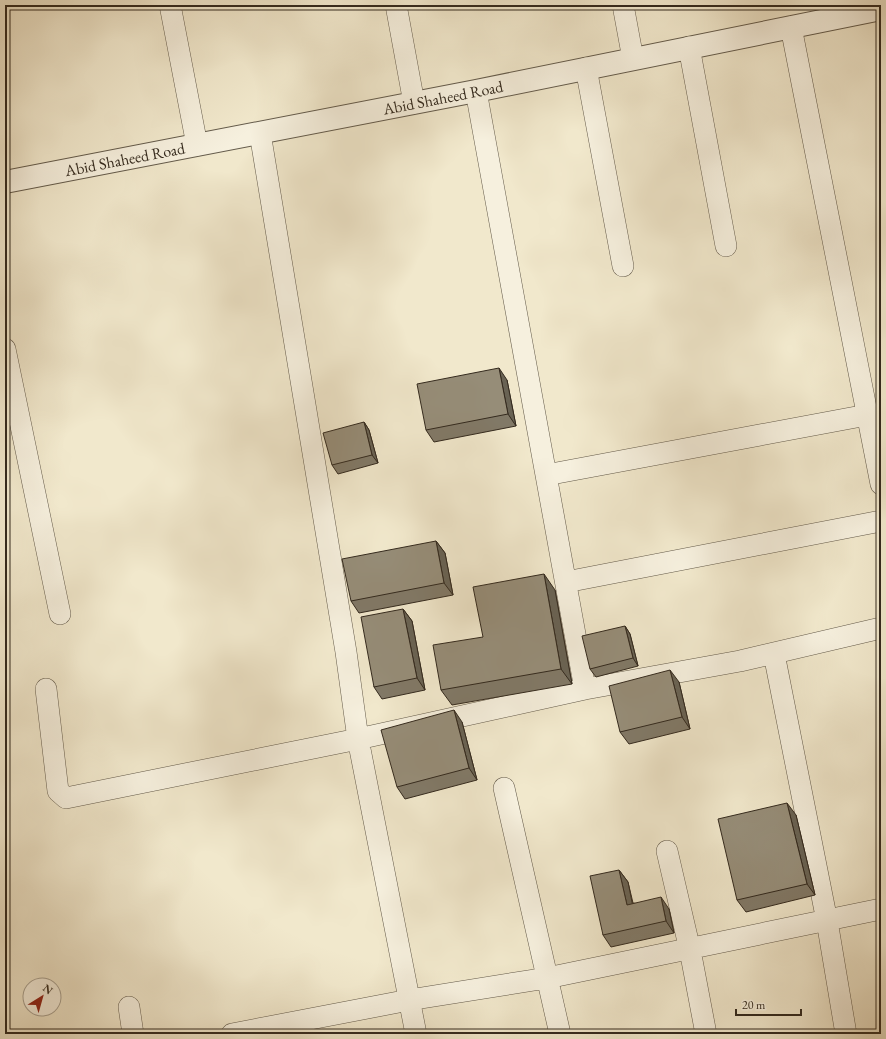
<svg xmlns="http://www.w3.org/2000/svg" width="886" height="1039" font-family="'EB Garamond',serif">
<rect width="100%" height="100%" fill="#f1e8cc"/>
<filter id="stains"><feTurbulence type="fractalNoise" baseFrequency=".005" numOctaves="4"/><feColorMatrix values="0 0 0 0 .2 0 0 0 0 .09 0 0 0 0 .02 0 0 0 .5 -.17"/></filter>
<radialGradient id="worn" r=".72"><stop offset=".6" stop-color="#630" stop-opacity="0"/><stop offset="1" stop-color="#630" stop-opacity=".3"/></radialGradient>
<g fill="none" stroke-linecap="round" stroke-linejoin="round">
<!-- minor casing -->
<g stroke="#635a4a" stroke-width="22">
<path id="minor" d="M170,5l27,140
M396,5l18,98
M623,5l10,54
M791,27l90,457
M689,47l37,199
M586,68l37,198
M476,91l109,598
M260,133l86,519 12,87 58,295
M5,349l55,265
M546,475l321,-60
M566,582l315,-61
M774,654l53,267 19,113
M46,689l12,102 8,7 292,-59 227,-50 155,-28 141,-33
M504,788l56,246
M667,851l23,99 16,84
M129,1007l4,27
M232,1034l177,-34 138,-22 334,-69"/>
</g>
<!-- tertiary casing -->
<g stroke="#635a4a" stroke-width="24">
<g id="tertiary">
<path id="s1" d="M5,182l471,-91 405,-82"/>
</g>
</g>
<!-- minor -->
<use href="#minor" stroke="#f6f0de" stroke-width="21"/>
<!-- tertiary -->
<use href="#tertiary" stroke="#f6f0de" stroke-width="22"/>
</g>
<!-- wall -->
<path fill="#817967" stroke="#342a1e" d="M507,380l9,46 -82,16 -8,-12z
M364,422l5,8 9,33 -40,11 -6,-9z
M436,541l9,12 8,42 -94,18 -8,-12z
M555,590l17,94 -120,21 -11,-15 42,-53z
M403,609l9,12 13,69 -43,9 -8,-12z
M625,626l5,8 8,32 -42,11 -6,-8z
M679,682l11,47 -61,15 -9,-12z
M462,722l15,58 -72,19 -8,-12z
M796,815l19,80 -69,17 -9,-12z
M619,870l9,12 5,21 36,6 5,24 -63,14 -8,-12z"/>
<!-- shaded-wall -->
<path fill="#696354" stroke="#342a1e" d="M499,368l8,12 9,46 -8,-12z
M364,422l5,8 9,33 -6,-8z
M436,541l9,12 8,42 -9,-12z
M544,574l11,16 17,94 -11,-15z
M403,609l9,12 13,69 -8,-12z
M625,626l5,8 8,32 -5,-8z
M670,670l9,12 11,47 -8,-12z
M454,710l8,12 15,58 -8,-12z
M787,803l9,12 19,80 -8,-11z
M619,870l9,12 7,35 -8,-12z
M661,897l8,12 5,24 -8,-12z"/>
<!-- building -->
<path fill="#968d78" stroke="#342a1e" d="M499,368l9,46 -82,16 -9,-46z
M364,422l8,33 -40,10 -9,-32z
M436,541l8,42 -93,18 -9,-42z
M544,574l17,95 -120,21 -8,-45 50,-8 -10,-50z
M403,609l14,69 -43,9 -13,-70z
M625,626l8,32 -43,11 -8,-33z
M670,670l12,47 -62,15 -11,-46z
M454,710l15,58 -72,19 -16,-57z
M787,803l20,81 -70,16 -19,-81z
M619,870l8,35 34,-8 5,24 -63,14 -13,-59z"/>
<g text-anchor="middle" stroke-width="3" stroke-linejoin="round" paint-order="stroke">
<!-- street labels -->
<g font-size="16" fill="#342a1e" stroke="#f6f0de">
<text dy="6" stroke="none"><textPath href="#s1" startOffset="446">Abid Shaheed Road</textPath></text>
<text dy="6" stroke="none"><textPath href="#s1" startOffset="122">Abid Shaheed Road</textPath></text>
</g>
</g>
<!-- margin -->
<rect width="886" height="1039" fill="none" stroke="#f1e8cc" stroke-width="20"/>
<rect x="6" y="6" width="874" height="1027" fill="none" stroke="#342a1e" stroke-width="2"/>
<rect x="10" y="10" width="866" height="1019" fill="none" stroke="#342a1e"/>
<!-- north arrow -->
<g transform="translate(42 997) rotate(37)"><circle r="19" fill="#f6f0de" stroke="#a8a191"/>
<path d="M0-3L7 15L0 10L-7 15Z" fill="#8f2418"/>
<text y="-6" font-size="11" font-weight="bold" text-anchor="middle" fill="#342a1e">N</text>
</g>
<!-- scale -->
<path d="M736 1009v6h65v-6" fill="none" stroke="#342a1e" stroke-width="2"/>
<text x="742" y="1009" font-size="12" fill="#342a1e" stroke="#f6f0de" stroke-width="3" paint-order="stroke">20 m</text>
<rect width="100%" height="100%" filter="url(#stains)"/>
<rect width="100%" height="100%" fill="url(#worn)"/>
</svg>
